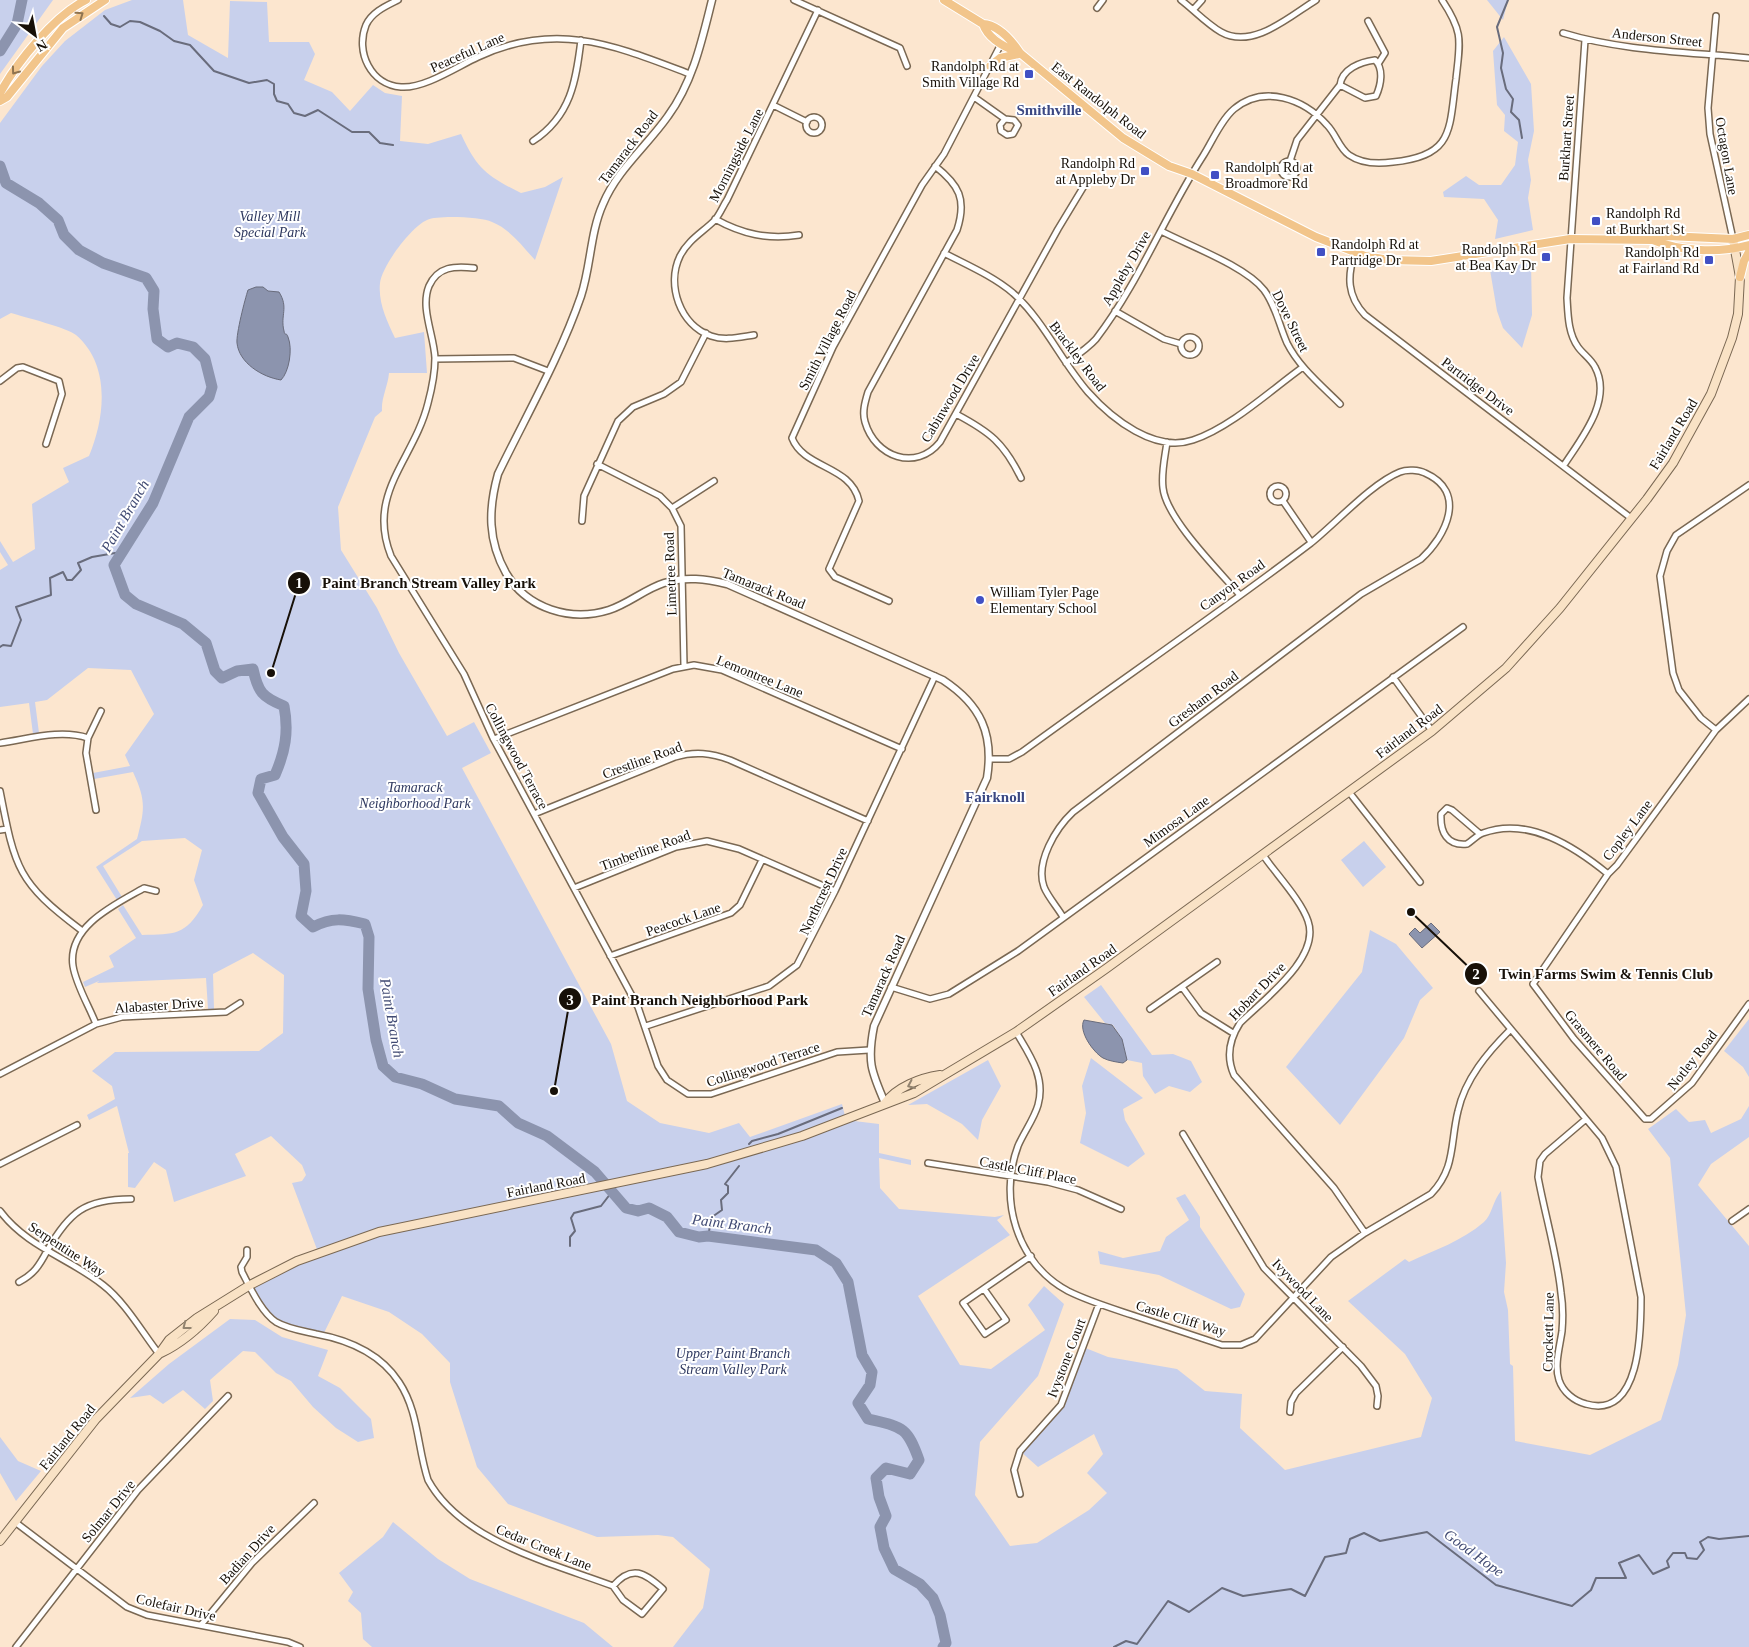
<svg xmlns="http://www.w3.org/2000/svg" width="1749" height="1647" font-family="'Times New Roman',serif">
<rect width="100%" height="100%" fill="#fce6cf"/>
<!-- green -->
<path fill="#c8d0ec" d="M0,0h53l-53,74z
M132,0h51l5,35 40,23 2,-57 37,1 2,40h40l6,12 -11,26 28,12 18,19 23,-26 12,8 17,3 -2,45 28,3 33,-10c16,35 26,42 60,59l24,-6 18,-10 -28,83c-12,-13 -25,-31 -43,-38 -11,-5 -54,-7 -65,-2 -16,7 -45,46 -47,63 -2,20 7,38 15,55l29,-6 3,41h-38c-1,13 -8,25 -7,38l-7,6 -37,90 3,43 36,58 22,45 48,83 27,-14 17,31 -29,15 149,276 16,57 33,22 49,10 30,-10 11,14 92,-33 4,16 33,4v29l32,7v5l-32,-7 1,30 19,21 96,8 9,-2 -7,5 13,15 -92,61 42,69 31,4 54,-39 -17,-25 16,-19 20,18 -26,72 -58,66 -5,53 35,51 27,-3 52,-33 18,-17 -20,-20 16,-19 -9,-20 -56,33 -18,-16 41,-46 22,-58 25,10 69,12 28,22 37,3 -2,34 45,42 136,-33 11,-39 -27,-44 -57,-53 57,-42 4,3c26,-12 53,-21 75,-40 8,-7 9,-22 17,-31l5,72 -2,29 4,18 2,54 3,2 2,75 75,14 71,-35 17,-55 8,-50 -16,-157 -22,-29 28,-20 13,13 16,-2 6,13 30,-14 8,-13v31l-38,27 -13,21 51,61v401h-1076l30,-39 7,-39 -37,-32 -15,-2 -61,2 -89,-33 -31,-37 -27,-85v-19l-28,-29 -33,-22 -47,-16 -19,39 -38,-9 -15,-10 -20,-31 68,-33 -26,-69 10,-2 4,-6 -4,-10 -31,-29 -36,18 11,22 -72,26 -8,-32 -12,-8 -19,26 -7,-1v-34h1l-12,-47 -28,14 -2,-5 28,-16 -3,-13 -20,-15 23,-19 144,-1 24,-18 1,-58 -31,-22 -40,21 1,35h-6l-2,-31 -109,5 2,-2 -14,6 -2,-5 31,-15 -5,-11 27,-18 -18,-29 5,-4 19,30c33,-1 43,1 61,-30l-9,-25 8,-30 -17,-12 -43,3 -39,25 19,31 -5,3 -21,-33 41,-28c8,-30 9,-39 -4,-67l-39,7 -1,-6 37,-7 -5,-11 29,-41 -23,-44 -43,-2 -41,32 -12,2 4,31 -6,1 -4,-31 -29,4v-137l8,-5 -8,-13v-11l13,21 22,-13 -3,-45 37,-22 -6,-14 26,-12c16,-38 22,-91 -13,-121 -8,-7 -52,-18 -65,-22l-11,6v-196l42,-57 23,-25 40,-31z
M1487,0h21l-5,20z
M1504,37l27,47 3,47 -6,29 3,20 -3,18 5,32 -38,9 3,-19 -14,-21 -40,-2 -1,-5 23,-16 13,9h22l14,-20 3,-23 -14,-11 1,-16 -8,-10 -4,-54z
M1531,262l1,53 -10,33 -19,-20 -6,-17 -7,-41z
M1364,841l22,26 -23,20 -22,-27z
M1370,930l26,14 37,44 -13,12 -16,38 -64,87 -54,-58 76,-95z
M1101,985l51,70 21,-1 18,7 11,21 -12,10 -21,-6 -14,8 -12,-18 -1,-13 -15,-3 -5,-21 -9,-14 -8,-2 -21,-26z
M1749,1019v58l-6,-10 -19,-16z
M1091,1058l52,40 -20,11 2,11 20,34 -17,13 -48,-24 6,-30 -4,-27z
M988,1060l13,26 -19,34 -4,20 -16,-16 -35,-20 -19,1z
M1185,1194l15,23v10l45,67 -5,13 -9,2 -72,-34 -59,-11 -2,-13 25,7 37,-7 6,-14 23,-17 -13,-22z
M230,1319l25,1 27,17 46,13 -10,26 22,12 31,31 3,19 -16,4 -22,-14 -23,-21 -22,-26 -15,-8 -21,-21 -12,-1 -33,29 3,21 -8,8 -22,-19 -20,14 -13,-9 -20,3 39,-34z
M0,1437l18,24 23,10 -25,30 -16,-28z
M393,1522l45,37 32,20 114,44 29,24h-241l-9,-8 -2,-26 -13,-12 5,-9 -14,-19 44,-36z"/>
<!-- water -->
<path fill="#8c94ae" stroke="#696c7c" d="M256,287h7l5,4 11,1c10,16 1,23 5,39 1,6 2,0 4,6 5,12 1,35 -7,43 -19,-3 -42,-17 -44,-37 -1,-9 8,-44 11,-53z
M1431,923l9,9 -18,16 -13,-14 6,-6 5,5z
M1084,1020l28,5 10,14 5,21 -4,3c-7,-1 -14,-2 -20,-5 -10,-6 -25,-27 -19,-38z"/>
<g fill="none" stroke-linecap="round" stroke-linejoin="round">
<!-- stream -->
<path stroke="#696c7c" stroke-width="2" d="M1508,0l-11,27 6,26 -2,15 5,21 7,10 -2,13 8,8 3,18
M104,16l7,8 9,3 10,-6 10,1 20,9 14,10 16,4 24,26 35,12 18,-3 7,4v10l3,7 11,3 6,9 11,3 13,-6 34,22h17l11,11 13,2
M0,647l3,-2 8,1 10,-26 -5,-13 35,-12 -1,-17 13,-6 4,8h5l9,-10 -3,-7 14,-6 29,-5
M749,1144l3,-3 26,-7 64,-26
M708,1236l4,-19 10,-7 -1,-10 7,-7v-7l-3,-2 14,-18
M570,1246v-9l5,-6 -4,-13 3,-5 27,-7 10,-13
M1114,1647l12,-6 11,3 31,-43 21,11 33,-24 21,8 48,-7 14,7 20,-39 21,-4 4,-14 14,-6 16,8 47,-9 69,53 76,21 19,-16 5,-12h30l-7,-15 20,-8 14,19 16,-7 -2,-6 6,-8h12l2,5 10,1 7,-9 -4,-8 8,-5 11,2 30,-3"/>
<!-- river -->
<path stroke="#8c94ae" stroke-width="11" d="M0,51l17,-27 5,-24
M0,166l6,17 33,20 19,17 6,15 15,15 24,13 43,15 8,13 -1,18 4,30 11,8 9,-4 16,4 12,12 7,28 -3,10 -20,20 -36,86 -39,62 11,30 11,9 47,20 23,19 9,28 7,7 15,-7 16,-2c5,23 9,28 31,37 5,26 1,46 -9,69l-14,4 -3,14 25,44 21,27 2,27 -5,25 12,11c19,-10 31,-8 52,-3l4,13 -1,52 8,51 7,26 12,11 27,7 33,15 44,7 19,17 29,13 48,36 31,36 12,3 11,-3 18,9 12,15 20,5 9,-1 108,14 20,13 12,19 14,73 10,17 -2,13 -12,18 10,16c34,8 39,7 51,41l-9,14 -24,-6 -10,10 3,19 7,19 -6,11 4,21 10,21 26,15 13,14 7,17 6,28 -3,4"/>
<!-- minor casing -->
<g stroke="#7a6853" stroke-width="8">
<path id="minor" d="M398,0c-12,6 -26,12 -32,25 -11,27 5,60 35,62 23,2 57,-21 77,-30 79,-37 138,-11 212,17
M794,0l106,48 7,18
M1181,0c13,10 26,24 40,32 32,18 69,-16 95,-32
M1097,8l6,-8
M1193,10l9,-10
M1716,16l-8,92 2,26 23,105
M1368,21l17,32 -7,11
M1563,33c59,18 125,19 186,25
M1375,60c9,9 6,25 1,36l-11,2 -25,-13c2,-16 20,-23 35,-25z
M974,97l31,22 9,1 4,5 -5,9 -6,1 -6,-4 -1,-6 5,-6
M773,105l34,17
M806 125a8 8 0 1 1 16 0a8 8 0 1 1-16 0Z
M533,141c38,-25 43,-60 48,-101
M1290,161l7,-21 43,-55
M1281 169a8 8 0 1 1 16 0a8 8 0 1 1-16 0Z
M935,166c24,19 32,33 22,64l-89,162c-3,10 -6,20 -3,30 10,35 51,50 75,20l118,-213 26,-43
M715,219c27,15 53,21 84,16
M1161,231c29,15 84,35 103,59 12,16 15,35 23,53 12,24 34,42 53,61
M1355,252c-8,24 -8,44 10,63l266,203
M944,253c23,12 49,23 69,40 31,28 48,68 75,99 24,27 67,61 105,48 37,-12 78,-50 110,-73
M474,268c-19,-2 -36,-2 -45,18 -9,22 5,49 6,72 0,15 -3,30 -7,45 -14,57 -62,90 -37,153l73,118 29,64 145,269 20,59 9,14 21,14h23l126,-42 32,-2
M1115,311l49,28 17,5
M754,335c-14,2 -29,6 -43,1 -31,-11 -45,-51 -31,-80 8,-16 23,-24 35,-36 5,-6 8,-14 12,-20l91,-190
M1181 346a9 9 0 1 1 18 0a9 9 0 1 1-18 0Z
M435,359l79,-1 34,13
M1066,363c10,-7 22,-15 30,-24 43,-56 69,-124 107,-183 9,-14 18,-36 31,-47 30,-25 70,-10 93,16 9,9 12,23 22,30 13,9 30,9 44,7 61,-6 56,-32 63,-83 4,-38 8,-46 -14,-79
M0,381l17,-13 6,-1 36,14 3,13 -16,50
M956,414c34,18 48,29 65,64
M1167,442c-2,15 -6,31 -4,46 3,30 55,82 76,106
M597,464l63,32 12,12 9,18 3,140
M1564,465c17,-26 49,-65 31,-98 -4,-8 -12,-13 -17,-20 -10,-14 -10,-32 -11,-49l18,-258
M1270 494a8 8 0 1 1 16 0a8 8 0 1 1-16 0Z
M1283,501l28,41
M672,508l42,-27
M582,521l2,-25 34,-75 15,-14 31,-13 17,-12 25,-49
M889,601l-54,-24 -6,-8 30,-68c-8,-36 -55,-32 -67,-63l41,-91 89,-162 22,-31 57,-110
M1393,677l39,54
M1749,699l-33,31 -99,135 -9,9 -75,110 41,55 71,80h6l41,-36 57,-79
M1716,730l-15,-12 -22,-28 -6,-17 -13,-97 7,-25 9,-16 73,-50
M494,739l179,-70 21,-4 28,5 180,79
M0,743c29,-4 60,-14 88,-5
M990,759h19l13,-7c96,-70 194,-137 289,-209 25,-20 61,-60 89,-71 7,-3 19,-2 25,1 43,19 21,63 -4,86l-60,35 -288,218c-17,16 -38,50 -29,75 4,10 14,21 19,30
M0,791c15,77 17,91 81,139
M1349,792l71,90
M96,810l-10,-57 2,-15 13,-27
M534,814l141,-57c20,-6 36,-4 55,3l138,61
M0,830l7,-1
M1480,834l-28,-24 -5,-2 -6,6c-1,18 6,32 26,30 5,-3 10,-9 16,-11 45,-17 92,14 125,41
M1263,855c13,19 38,45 45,66 13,37 -45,79 -68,102 -11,17 -14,34 -6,52l100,113 31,45
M574,888l102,-41 31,-6 32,8 96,42
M610,956l121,-43 9,-8 22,-45
M891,987l39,12 19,-5 69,-43 445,-324
M1182,987l19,26 32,20
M1479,991l107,128
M1150,1009l67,-47
M96,1024c-7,-18 -20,-39 -23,-58 -6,-40 43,-62 71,-78l12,3
M646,1026l123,-40 28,-21 38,-74 100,-215
M1016,1032c13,22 30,45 22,73 -4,14 -14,27 -20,41 -20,53 -1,118 50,145 20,10 43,17 64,24 30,10 60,20 90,30h19l14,-6 76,-82 34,-24 66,-39c25,-26 19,-51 27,-83 7,-32 30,-59 52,-81
M0,1074l96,-50 26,-7 104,-5 14,-9
M1586,1119l16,19 14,29 25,130c0,33 0,123 -55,107 -12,-3 -23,-12 -27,-24 -5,-15 1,-34 3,-49 1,-12 1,-26 -1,-38 -4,-39 -16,-78 -23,-116l2,-16 5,-7z
M1183,1134l81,134 97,98 15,20 2,10 -1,10
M928,1163l120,19 30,8 43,19
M0,1164l77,-39
M0,1211c27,36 69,47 103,74 22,17 39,47 56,69
M1732,1221l17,-12
M247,1250v7l-6,10 1,5c8,15 19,40 34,50 12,7 27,9 40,12 33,6 64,19 83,48 20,30 18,65 29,98 34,62 124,83 185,106l10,14 19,14 21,-25c-18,-16 -31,-25 -50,-3
M19,1282c15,-8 20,-16 28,-31 22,-39 38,-52 84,-52
M984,1289l22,31 -21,14 -22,-31 68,-47
M1290,1412l1,-10 5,-9 47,-46
M1020,1494l-6,-24 6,-19 41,-46 38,-101
M15,1522l112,85 20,8 141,27 12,5
M201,1625l51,-62 62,-60
M16,1647l122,-157 90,-94"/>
</g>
<!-- tertiary casing -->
<g stroke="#7a6853" stroke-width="9">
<path id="tertiary" d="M712,0c-10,40 -19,82 -44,116 -21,30 -51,54 -65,88 -13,29 -12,62 -22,92 -21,61 -55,120 -83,178 -10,36 -10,67 8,99 21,36 65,49 103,37 19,-6 36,-21 55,-27 22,-7 42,-4 63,1l216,96c38,25 51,54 44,98l-113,248c-7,35 -3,45 11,77"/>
</g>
<!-- secondary casing -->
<g stroke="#7a6853" stroke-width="10">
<path id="secondary" d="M885,1103c12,-16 35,-25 55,-28
M161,1353c21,-10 38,-25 53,-42
M0,1541l96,-122 63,-65 10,-14 28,-22 53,-33 47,-24 82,-29 328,-68 95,-28 112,-43 102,-61 91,-64 325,-237 74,-63 54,-60 87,-109 26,-36 38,-69 21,-56 6,-24 2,-37 -7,-38"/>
</g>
<!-- primary casing -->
<g stroke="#fff" stroke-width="10">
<path id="primary" d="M944,0l39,24c16,1 29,17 37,29l103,85 46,28 23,8 124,63 49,19 24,4 42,1 139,-22 82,1 15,-4 66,3 16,-4
M983,24c5,15 23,24 37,29
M990,66l10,-8 19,-4
M0,93c17,-31 54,-77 86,-93
M0,101l7,-4 56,-69 42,-28
M1653,240c27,12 67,13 96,5
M1740,277l4,-16 5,-9"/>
</g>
<!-- minor -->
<use href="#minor" stroke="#fff" stroke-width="5"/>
<!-- tertiary -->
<use href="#tertiary" stroke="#fff" stroke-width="6"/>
<!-- secondary -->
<use href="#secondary" stroke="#f9e2c5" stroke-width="8"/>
<!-- primary -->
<use href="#primary" stroke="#f2c58b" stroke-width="8"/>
</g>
<!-- one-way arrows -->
<defs><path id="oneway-chevron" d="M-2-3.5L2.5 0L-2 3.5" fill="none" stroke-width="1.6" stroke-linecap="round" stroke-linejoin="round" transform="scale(1.25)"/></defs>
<g stroke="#8f7450">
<use href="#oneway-chevron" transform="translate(80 15) rotate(-35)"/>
<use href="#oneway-chevron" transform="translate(15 71) rotate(126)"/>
</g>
<g stroke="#938470">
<use href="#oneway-chevron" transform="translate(911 1085) rotate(156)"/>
<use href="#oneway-chevron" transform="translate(186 1326) rotate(142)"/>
</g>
<!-- markers -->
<g fill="#4150c4" stroke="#fff" stroke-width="2">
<rect x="1024" y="69" width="10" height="10" rx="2.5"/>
<rect x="1140" y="166" width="10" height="10" rx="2.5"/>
<rect x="1210" y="170" width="10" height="10" rx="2.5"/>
<rect x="1591" y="216" width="10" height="10" rx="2.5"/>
<rect x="1316" y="247" width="10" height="10" rx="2.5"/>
<rect x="1541" y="252" width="10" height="10" rx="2.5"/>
<rect x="1704" y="255" width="10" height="10" rx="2.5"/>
<circle cx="980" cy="600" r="5"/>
</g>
<g text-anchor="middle" stroke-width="4" stroke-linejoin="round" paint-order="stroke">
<!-- street labels -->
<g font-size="14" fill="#171008" stroke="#fff">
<text transform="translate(1657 37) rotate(6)" y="5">Anderson Street</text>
<text transform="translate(467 52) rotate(-24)" y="5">Peaceful Lane</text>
<text transform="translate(1099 100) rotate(38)" y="5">East Randolph Road</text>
<text transform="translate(1566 138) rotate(-86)" y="5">Burkhart Street</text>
<text transform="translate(628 147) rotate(-53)" y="5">Tamarack Road</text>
<text transform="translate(736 155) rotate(-63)" y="5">Morningside Lane</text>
<text transform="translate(1727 156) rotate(80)" y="5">Octagon Lane</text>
<text transform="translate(1126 268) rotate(-60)" y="5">Appleby Drive</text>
<text transform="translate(1291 321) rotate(64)" y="5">Dove Street</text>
<text transform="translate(827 340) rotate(-63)" y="5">Smith Village Road</text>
<text transform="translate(1078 356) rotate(53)" y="5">Brackley Road</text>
<text transform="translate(1478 386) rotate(37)" y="5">Partridge Drive</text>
<text transform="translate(950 398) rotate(-59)" y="5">Cabinwood Drive</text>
<text transform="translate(1673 434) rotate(-59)" y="5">Fairland Road</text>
<text transform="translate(670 574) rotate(-92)" y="5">Limetree Road</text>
<text transform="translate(1232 585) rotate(-36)" y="5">Canyon Road</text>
<text transform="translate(764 588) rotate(22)" y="5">Tamarack Road</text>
<text transform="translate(760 676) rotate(22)" y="5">Lemontree Lane</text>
<text transform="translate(1203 699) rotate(-37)" y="5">Gresham Road</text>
<text transform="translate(1409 731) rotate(-37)" y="5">Fairland Road</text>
<text transform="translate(517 756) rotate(62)" y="5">Collingwood Terrace</text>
<text transform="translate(642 760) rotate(-20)" y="5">Crestline Road</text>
<text transform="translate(1176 821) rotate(-36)" y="5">Mimosa Lane</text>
<text transform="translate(1627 830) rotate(-53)" y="5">Copley Lane</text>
<text transform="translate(645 850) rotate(-20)" y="5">Timberline Road</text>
<text transform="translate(823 891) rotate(-65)" y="5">Northcrest Drive</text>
<text transform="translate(683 919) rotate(-19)" y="5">Peacock Lane</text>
<text transform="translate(1082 970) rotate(-35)" y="5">Fairland Road</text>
<text transform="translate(883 976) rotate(-66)" y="5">Tamarack Road</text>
<text transform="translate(1257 991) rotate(-46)" y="5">Hobart Drive</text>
<text transform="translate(159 1005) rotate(-4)" y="5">Alabaster Drive</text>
<text transform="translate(1596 1045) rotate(50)" y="5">Grasmere Road</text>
<text transform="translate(1692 1060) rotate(-52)" y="5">Notley Road</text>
<text transform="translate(763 1064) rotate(-18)" y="5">Collingwood Terrace</text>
<text transform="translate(1028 1170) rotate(11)" y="5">Castle Cliff Place</text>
<text transform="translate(546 1185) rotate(-11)" y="5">Fairland Road</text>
<text transform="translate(67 1249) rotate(33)" y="5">Serpentine Way</text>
<text transform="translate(1303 1290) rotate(46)" y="5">Ivywood Lane</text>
<text transform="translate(1181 1318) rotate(17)" y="5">Castle Cliff Way</text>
<text transform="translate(1548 1332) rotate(-89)" y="5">Crockett Lane</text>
<text transform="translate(1066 1358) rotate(-69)" y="5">Ivystone Court</text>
<text transform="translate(67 1437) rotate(-51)" y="5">Fairland Road</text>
<text transform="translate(108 1511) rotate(-51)" y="5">Solmar Drive</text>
<text transform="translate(544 1547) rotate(22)" y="5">Cedar Creek Lane</text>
<text transform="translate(247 1554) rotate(-48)" y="5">Badian Drive</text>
<text transform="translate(176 1607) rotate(13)" y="5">Colefair Drive</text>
</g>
<!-- poi labels -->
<g font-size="14" fill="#171008" stroke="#fff" text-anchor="end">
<text x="1019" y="71">Randolph Rd at<tspan x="1019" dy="16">Smith Village Rd</tspan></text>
<text x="1135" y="168">Randolph Rd<tspan x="1135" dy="16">at Appleby Dr</tspan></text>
<text x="1225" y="172" text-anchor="start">Randolph Rd at<tspan x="1225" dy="16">Broadmore Rd</tspan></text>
<text x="1606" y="218" text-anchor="start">Randolph Rd<tspan x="1606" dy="16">at Burkhart St</tspan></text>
<text x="1331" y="249" text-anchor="start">Randolph Rd at<tspan x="1331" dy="16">Partridge Dr</tspan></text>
<text x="1536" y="254">Randolph Rd<tspan x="1536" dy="16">at Bea Kay Dr</tspan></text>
<text x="1699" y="257">Randolph Rd<tspan x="1699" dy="16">at Fairland Rd</tspan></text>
<text x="990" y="597" text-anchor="start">William Tyler Page<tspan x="990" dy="16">Elementary School</tspan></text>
</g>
<!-- park labels -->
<g font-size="14" font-style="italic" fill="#2e385f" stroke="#fff">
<text x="270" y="221">Valley Mill<tspan x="270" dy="16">Special Park</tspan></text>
<text x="415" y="792">Tamarack<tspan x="415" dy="16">Neighborhood Park</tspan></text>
<text x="733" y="1358">Upper Paint Branch<tspan x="733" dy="16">Stream Valley Park</tspan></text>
</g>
<!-- neighbourhood labels -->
<g font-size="15" font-weight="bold" fill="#3b4883" stroke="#fff">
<text x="1049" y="115">Smithville</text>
<text x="995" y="802">Fairknoll</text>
</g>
<!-- water labels -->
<g font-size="15" font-style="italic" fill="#404a73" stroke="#fff">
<text transform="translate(125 516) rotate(-60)" y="5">Paint Branch</text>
<text transform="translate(392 1018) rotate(80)" y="5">Paint Branch</text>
<text transform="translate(732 1224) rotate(7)" y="5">Paint Branch</text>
<text transform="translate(1474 1553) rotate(36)" y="5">Good Hope</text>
</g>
</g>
<!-- callouts -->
<path fill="none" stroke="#171008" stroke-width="2" d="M271 673L299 583M1411 912L1476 974M554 1091L570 999"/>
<g fill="#171008" stroke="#fff" stroke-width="2">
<circle cx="271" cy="673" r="5"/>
<circle cx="1411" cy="912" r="5"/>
<circle cx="554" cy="1091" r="5"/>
<circle cx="299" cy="583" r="12"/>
<circle cx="1476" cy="974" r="12"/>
<circle cx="570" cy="999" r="12"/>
</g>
<g font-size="15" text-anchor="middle" font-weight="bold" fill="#fff">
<text x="299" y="588">1</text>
<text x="1476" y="979">2</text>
<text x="570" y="1005">3</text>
</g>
<g font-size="15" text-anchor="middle" font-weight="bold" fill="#171008" stroke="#fff" stroke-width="4" stroke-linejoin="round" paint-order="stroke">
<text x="429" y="588">Paint Branch Stream Valley Park</text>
<text x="1606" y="979">Twin Farms Swim &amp; Tennis Club</text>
<text x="700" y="1005">Paint Branch Neighborhood Park</text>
</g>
<!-- north arrow -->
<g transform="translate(35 35) rotate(148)" stroke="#ffffff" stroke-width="4" paint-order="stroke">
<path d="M0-4L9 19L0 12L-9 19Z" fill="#171008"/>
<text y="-8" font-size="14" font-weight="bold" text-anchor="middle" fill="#171008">N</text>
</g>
</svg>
